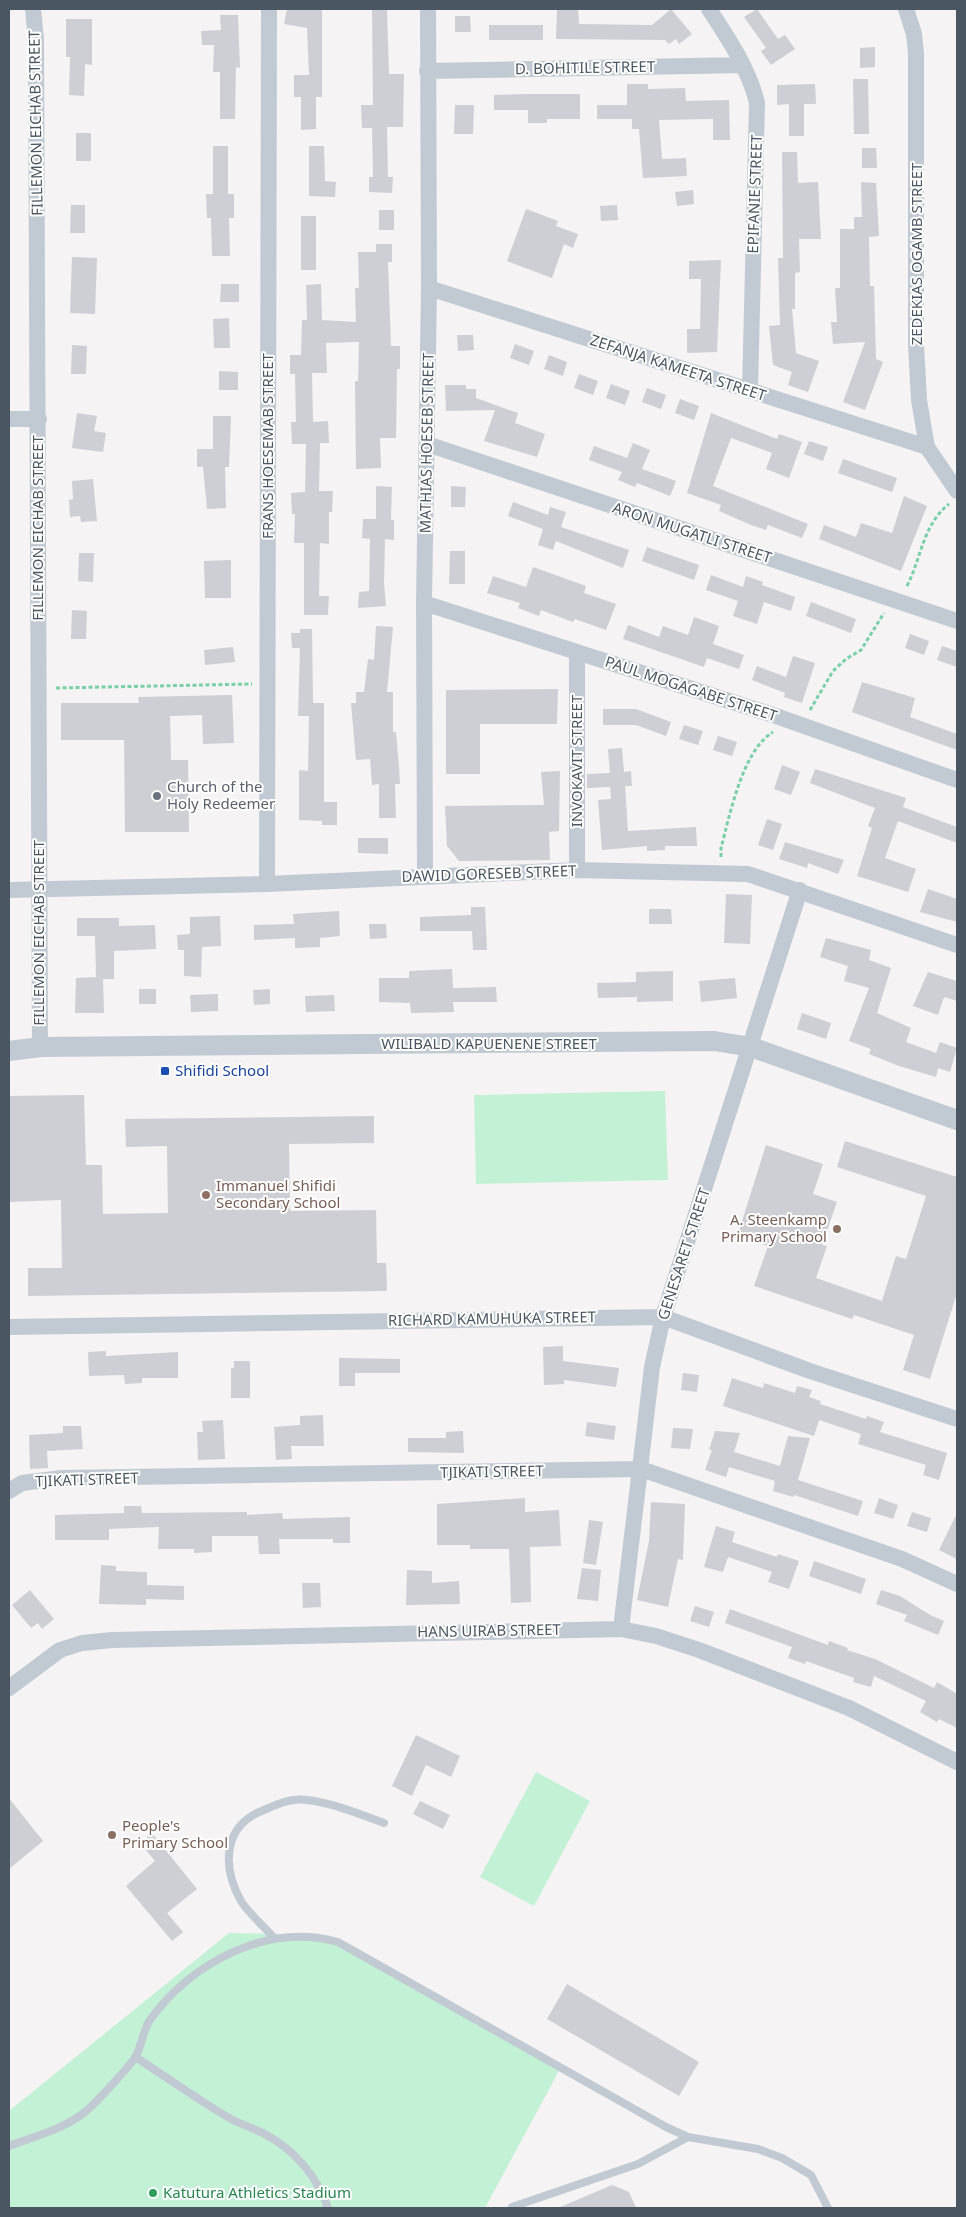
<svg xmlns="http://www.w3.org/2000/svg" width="966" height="2217" font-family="'Noto Sans',sans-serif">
<rect width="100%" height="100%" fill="#f5f3f3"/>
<!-- green -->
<path fill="#c3f1d5" d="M665,1091l3,89 -192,4 -2,-89z
M536,1772l54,29 -56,105 -54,-29z
M229,1933l91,2 240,134 -75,139h-476v-97z"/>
<!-- building -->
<path fill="#cdcfd5" d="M287,9h35v88h-6v32l-15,1v-33h-7v-22h15l-2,-47 -23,-4z
M372,9h15l2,65h15l-1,53h-16l1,50h5l-1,16 -23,-1v-15h4l-1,-49h-10l-1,-23h12z
M557,9h21l1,15 73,1 19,-16 21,25 -13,10 -3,-5 -7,5 -4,-4 -109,-1z
M757,9l21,30 7,-4 10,14 -24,16 -10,-14 5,-3 -22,-31z
M220,15h18l2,53 -4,-1 -1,52h-15v-47h-7l1,-27h-12l-1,-14 20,-1z
M455,16h15l1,16h-16z
M66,19h26v46l-7,-1 -1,32 -15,-1 1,-38h-4z
M489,25h54v15h-54z
M875,47v20l-15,1v-20z
M853,79h15l1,55h-15z
M627,84h21v5l37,-1 1,13 43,-1 1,40h-17v-21l-54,1 3,39 24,-1 1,18 -44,2 -4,-49h-7v-10h-35v-14h30z
M815,84l1,20h-12v32h-15v-32l-12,1v-20z
M528,94h52v25h-33v4h-19v-13h-34v-15z
M455,105h19l-1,29h-19z
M76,133h15v28h-15z
M213,146h15v48h6v24h-5l1,38h-18l-1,-38h-4l-1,-24h7z
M309,146h15l1,35 11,1 -1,15 -26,-1z
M862,148h14l1,20h-15z
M782,152h15l1,31 20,-1 3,57h-22l1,33 -5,1v36h-3l4,44 23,8 -11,31 -20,-7 4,-13 -19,-7 -4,-39 11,-1 -2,-67h5z
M861,182l15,1 3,53 -10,1 1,49h4l2,73 7,3 -18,48 -22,-8 22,-60 -32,2 -2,-22h6l-2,-34h5v-59h14v-12h8z
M693,190l1,14 -17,2 -2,-14z
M71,205h14v28h-15z
M617,205l1,15 -17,1 -1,-15z
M526,209l32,12 -2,5 22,8 -5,14 -9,-4 -12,34 -45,-17z
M379,210h15v20h-15z
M301,216h15v54h-15z
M376,244h16v18h-4l3,84h9v23h-3l-1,69h-16l1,30 -25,1 -1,-88h3l1,-39 -33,1 1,30h-15l1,49 15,-1 1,22h-9l-1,48h14l-1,21h-3v32l-9,-1 -1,53h10l-1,19h-24v-72h-10l1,-29h-3l-1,-21 14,-1 1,-48h-14l-1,-22h5l-1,-48h-5v-19h11l1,-35h5l-1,-35 15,-1 1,36 34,2 -1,-34h4l-1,-36h18z
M72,257l25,1 -2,56 -25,-1z
M721,260l-4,92 -30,1v-24h13l1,-50h-12v-18z
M221,284h18v18h-19z
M229,318l1,30h-16l-1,-29z
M457,335h16l1,15 -16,1z
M515,344l19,7 -5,14 -19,-7z
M72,345l15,1 -1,28h-15z
M549,355l18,7 -4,14 -19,-7z
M219,371l19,1v18h-19z
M579,374l19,7 -5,14 -19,-7z
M611,384l19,7 -5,14 -19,-7z
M445,385h21v4h10v9l42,15 -3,10 30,11 -8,23 -53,-16 11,-31 -49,1z
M647,388l19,7 -5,14 -19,-7z
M680,399l19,7 -5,14 -19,-7z
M77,413l20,3 -3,15 12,2 -3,19 -31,-4z
M711,413l66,26 2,-5 23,8 -13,36 -23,-9 6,-16 -41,-15 -18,48 95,38 -6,14 -34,-13 -2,5 -15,-5 -32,-14 2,-6 -34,-12z
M213,416h18l-2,51h-4l1,41 -19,1 -4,-42h-6v-18h16z
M809,441l19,6 -5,14 -19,-7z
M633,443l17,7 -8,19 34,12 -6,15 -33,-13 -2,4 -17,-7 4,-8 -33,-12 5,-14 33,12z
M843,459l54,19 -5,14 -54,-19z
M93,479l4,42 -16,1 -1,-6 -10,1 -1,-17 4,-1 -1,-18z
M376,486l16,1 -1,33h3v20l-9,-1 -1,44 2,23 -28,2 1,-16 10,-1 1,-52 -8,-1 1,-19h13z
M451,486l15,1 -1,20h-14z
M904,496l23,10 -26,65 -82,-32 5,-14 32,12 5,-14 31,10z
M513,502l35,13 2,-8 16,5 -5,15 68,23 -6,18 -67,-27 -3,9 -15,-5 5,-16 -35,-13z
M647,547l52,18 -5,15 -52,-19z
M450,551h15v33h-16z
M79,553h15l-1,29 -15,-1z
M231,560v38h-26l-1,-37z
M533,567l53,19 -2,7 32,11 -10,26 -31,-11 -2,3 -32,-12 -2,6 -21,-8 2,-5 -33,-10 6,-17 33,11z
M711,575l32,12 3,-11 17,6 -1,3 33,12 -4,14 -27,-9 -7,22 -24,-8 5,-15 -32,-11z
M811,602l45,17 -5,14 -45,-17z
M72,610l15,1 -1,28h-15z
M694,617l25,9 -6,18 31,11 -5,14 -32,-11 -3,9 -81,-28 5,-14 31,12 4,-11 25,9z
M376,626l17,1 -6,65h6v40h3l3,35 1,17h-5l1,34h-17v-34l-7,1 -2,-26 -14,1 -5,-57h5v-11h8l4,-33 6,1z
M300,629h12l1,74h11v99h13v23h-15v-4l-23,-1v-50l9,1 1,-55h-11l2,-68h-8l-1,-15h9z
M910,634l19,7 -5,14 -19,-7z
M942,646l15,5v16l-20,-7z
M233,647l2,15 -30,3 -1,-15z
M793,656l22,7 -13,40 -18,-6 1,-4 -33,-13 5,-14 29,11z
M862,682l53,16 -5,19 47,17v16l-105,-38z
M558,689l-1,35h-77v50h-34v-84z
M232,695l2,48 -31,1 -1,-29 -32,1 1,44h17l1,72h-64l-1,-92h-63v-37h78l-1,-6z
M603,709h33l35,13 -5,14 -30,-11h-33z
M684,725l19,6 -5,14 -19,-6z
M718,736l19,6 -5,14 -19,-6z
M622,748l2,24 7,-1 1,15h-7l3,45 68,-4 1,19h-32v4l-18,1v-5l-45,4 -4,-50 13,-1 -1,-12 -23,1v-14l23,-1 -2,-24z
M782,765l18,7 -9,23 -17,-6z
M815,769l91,29 -3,9 54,20v16l-59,-22 -13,37 31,11 -8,23 -51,-16 15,-48 -4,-2 7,-18 -65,-25z
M560,771l-1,60 -10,1 1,28 -91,1 -12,-15 -2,-40 99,-1 -3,-33z
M767,819l15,5 -9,26 -15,-5z
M358,838h30v16l-30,-1z
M785,842l59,18 -6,14 -30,-11 -1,5 -28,-9z
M928,889l29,10v23l-37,-10z
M726,894l26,1 -2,49 -26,-1z
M471,907h14l2,43h-14l-1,-19h-52v-14l51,-2z
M649,909h22l1,15h-23z
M339,911l1,25 -20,2v9l-25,1v-10l-41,2v-15l40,-1 -1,-10z
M220,916l1,30 -19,1 -1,30 -17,-1v-26h-6l-1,-15 13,-1v-17z
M77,918h42v8l36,-1 1,24 -42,2v28h-11l1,34h-29l1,-35 20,-1 -1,-41h-18z
M369,924h17l1,14 -17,1z
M826,938l45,12 -2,10 22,8 -14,45 34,15 -5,14 30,11 4,-11 17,6 -7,24 -12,-4 -2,9 -37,-11 -30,-12 2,-5 -22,-8 20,-53 -25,-7 4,-15 -28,-9z
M452,969l1,19 43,-1 1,15h-44l1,10 -43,1 -1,-10 -31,-1v-24h30v-7z
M673,971v30l-36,1v-5l-39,1 -1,-15 39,-1v-10z
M928,972l29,9v20l-13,-4 -6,18 -25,-9z
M735,978l2,20 -36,4 -2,-21z
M139,989h17v15h-17z
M270,989v15l-16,1 -1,-15z
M218,994v17l-27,1 -1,-17z
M334,995l1,16 -29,1 -1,-16z
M802,1013l29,10 -5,16 -29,-10z
M84,1095l2,70h16l1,49 65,-1 -1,-67 -41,1 -1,-28 249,-3v27l-85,1 1,67 86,-1 1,53h9l1,28 -359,5v-28h34l-1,-68 -52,2v-106z
M845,1141l112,36v116l-27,86 -27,-9 11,-35 -60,-20 -2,4 -98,-33 14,-40 -31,-9 29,-92 57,19 -10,30 24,8 -15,43 5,1 -11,32 66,23 14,-45 10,3 20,-63 -89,-29z
M563,1346v15l56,7 -3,19 -52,-7v4l-20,1 -1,-38z
M106,1351v5l72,-4v26h-36v5l-17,1 -1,-9 -35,1 -1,-24z
M339,1358l61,1v14h-45v13h-16z
M234,1361h16v37h-19v-30h3z
M683,1373l16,2 -2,17 -16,-2z
M732,1378l31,10 1,-5 31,10 2,-7 15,4 -3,7 12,4 -1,3 46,15 1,-3 17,6 -4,10 67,21 -8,27 -16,-5 3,-10 -68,-21 3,-10 -42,-14 -5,16 -91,-30z
M323,1415l1,31h-33l1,13 -16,1 -2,-33 26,-2v-9z
M223,1420l2,39 -27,1 -1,-28h6l-1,-11z
M587,1422l29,4 -2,14 -29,-4z
M63,1426h18l2,23 -36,2 1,17 -18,1 -1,-34 34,-2z
M673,1428l20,1 -3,20 -19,-1z
M463,1431l1,22 -56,-1v-14h38v-6z
M715,1431l25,2 -6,19 46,14 8,-30 22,2 -12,42 65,21 -5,15 -64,-21 -1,2 -20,-6 2,-10 -46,-14 -3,10 -21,-7 7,-20h-3z
M525,1498v14l34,-2 2,36 -31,1 1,55 -20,1 -2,-54h-39v-4h-33v-41z
M879,1498l19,7 -5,14 -19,-6z
M651,1502l34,2 -2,56 -5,-1 -10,48 -31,-7 12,-59z
M124,1506h17l1,7 105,-1v3l35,-2 1,6 67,-2v26h-17v-4h-54l1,15h-21l-1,-18h-46v16l-18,1v-4h-36l1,-22 -50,2v11h-54v-25l69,-2z
M912,1512l19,6 -4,14 -20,-6z
M957,1513v46l-18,-9z
M589,1520l14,2 -7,43 -13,-2z
M716,1526l19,6 -3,10 45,15 1,-3 21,7 -10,28 -21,-7 4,-10 -44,-15 -5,15 -19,-5z
M814,1561l52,18 -5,15 -52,-18z
M101,1565l15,1v5l31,1v13l37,1v14l-38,-1v6l-47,-1z
M582,1568l19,2 -3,31 -21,-2z
M407,1570l25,1v12l27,-2 1,23 -54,1z
M302,1583h18l1,24 -18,1z
M30,1590l24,29 -12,10 -4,-6 -7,5 -19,-23z
M881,1590l19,6 30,19 14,6 -6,14 -34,-14 3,-6 -31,-11z
M695,1606l19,6 -5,15 -19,-6z
M730,1609l98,36 1,-4 19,7 -1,2 28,9 59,29 3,-6 20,12v34l-18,-9 -2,3 -17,-10 6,-11 -52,-25 -3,11 -18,-5 1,-4 -48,-17 -1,3 -17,-6 4,-11 -67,-24z
M416,1735l44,21 -9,21 -25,-12 -14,31 -20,-10z
M9,1798l34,43 -34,28z
M420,1801l30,14 -7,14 -30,-15z
M152,1833l45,56 -30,24 16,19 -11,9 -46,-55 29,-25 -15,-18z
M567,1984l132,78 -20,34 -132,-77z
M612,2185l17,7 7,16h-78z"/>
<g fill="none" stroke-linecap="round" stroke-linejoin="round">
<!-- path -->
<path stroke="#7ad0a6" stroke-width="3" stroke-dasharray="4 2.5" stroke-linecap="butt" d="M907,586c14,-27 16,-62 42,-82
M56,688l196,-4
M810,710l23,-39 13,-12 15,-9 23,-37
M721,857v-9c9,-33 21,-97 52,-116"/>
<!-- service -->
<path stroke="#c1cad2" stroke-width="8" d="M274,1938c-10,-12 -25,-24 -33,-37 -18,-32 -19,-72 18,-89 15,-6 31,-15 48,-12 26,3 52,14 77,23
M135,2057c32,20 63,43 96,62 10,5 21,9 32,14 31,16 54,43 65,75
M9,2146c26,-10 53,-16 76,-34 10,-8 45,-46 51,-56 6,-11 7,-26 14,-36 41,-57 117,-98 188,-78l328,185 22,10 70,12 24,9 29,17 17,33
M512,2207l126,-43 50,-27"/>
<!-- minor -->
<path stroke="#c1cad2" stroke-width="16" d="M33,9l3,31c3,336 1,671 4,1007
M709,9c19,29 40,60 48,94l-7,288
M906,9l8,25 2,19v291l3,56 8,47 30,44
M427,71l316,-6
M429,288l498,159
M9,419h30
M427,444l530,177
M424,603l352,113 181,64
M577,870v-218
M425,877l-1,-274 5,-315 -1,-279
M267,884l2,-875
M9,890l258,-6 310,-14 171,4 209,71
M9,1327l654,-10 147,54 147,48
M9,1491l13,-8 40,-5 579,-9 261,90 55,25
M621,1629l31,-262 11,-50 137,-427
M9,1688l51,-38 22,-7 30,-3 509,-11 35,7 43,14 150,58 108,54"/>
<!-- tertiary -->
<path stroke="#c1cad2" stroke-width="20" d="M9,1051l31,-4 674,-6 37,6 206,73"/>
</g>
<!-- markers -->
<circle fill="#6b7280" stroke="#fff" stroke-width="2" cx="157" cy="796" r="5"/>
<rect fill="#1a4fb4" stroke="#fff" stroke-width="2" x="160" y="1066" width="10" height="10" rx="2.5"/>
<g fill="#8d6e63" stroke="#fff" stroke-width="2">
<circle cx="206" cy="1195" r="5"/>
<circle cx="837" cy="1229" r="5"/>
<circle cx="112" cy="1835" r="5"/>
</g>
<circle fill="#2e9e5b" stroke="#fff" stroke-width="2" cx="153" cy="2193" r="5"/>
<g text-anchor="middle" stroke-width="4" stroke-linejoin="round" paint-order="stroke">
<!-- street labels -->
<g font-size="15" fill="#4a5661" stroke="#fff">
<text transform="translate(585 68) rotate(-1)" y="5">D. BOHITILE STREET</text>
<text transform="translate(36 123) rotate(-91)" y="5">FILLEMON EICHAB STREET</text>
<text transform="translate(755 194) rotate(-88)" y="5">EPIFANIE STREET</text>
<text transform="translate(917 254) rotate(-90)" y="5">ZEDEKIAS OGAMB STREET</text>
<text transform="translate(678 368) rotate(18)" y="5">ZEFANJA KAMEETA STREET</text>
<text transform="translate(427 443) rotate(-89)" y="5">MATHIAS HOESEB STREET</text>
<text transform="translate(268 446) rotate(-90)" y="5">FRANS HOESEMAB STREET</text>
<text transform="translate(38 528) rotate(-90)" y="5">FILLEMON EICHAB STREET</text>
<text transform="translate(692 533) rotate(18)" y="5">ARON MUGATLI STREET</text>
<text transform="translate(691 689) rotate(18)" y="5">PAUL MOGAGABE STREET</text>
<text transform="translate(577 761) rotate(-90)" y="5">INVOKAVIT STREET</text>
<text transform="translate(489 874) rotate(-2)" y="5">DAWID GORESEB STREET</text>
<text transform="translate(39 933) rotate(-90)" y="5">FILLEMON EICHAB STREET</text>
<text x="489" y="1049">WILIBALD KAPUENENE STREET</text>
<text transform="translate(684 1254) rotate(-72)" y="5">GENESARET STREET</text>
<text transform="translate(492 1319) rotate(-1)" y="5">RICHARD KAMUHUKA STREET</text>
<text transform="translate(492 1472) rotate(-1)" y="5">TJIKATI STREET</text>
<text transform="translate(87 1480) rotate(-2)" y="5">TJIKATI STREET</text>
<text transform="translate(489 1631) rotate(-1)" y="5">HANS UIRAB STREET</text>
</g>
<!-- worship labels -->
<g font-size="15" fill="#5b616d" stroke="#fff" text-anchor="start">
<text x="167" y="792">Church of the<tspan x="167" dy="17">Holy Redeemer</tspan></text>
</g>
<!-- transit labels -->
<g font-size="15" fill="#164399" stroke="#fff" text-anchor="start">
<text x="175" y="1076">Shifidi School</text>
</g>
<!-- education labels -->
<g font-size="15" fill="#785e54" stroke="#fff" text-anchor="start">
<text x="216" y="1191">Immanuel Shifidi<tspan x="216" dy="17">Secondary School</tspan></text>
<text x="827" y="1225" text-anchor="end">A. Steenkamp<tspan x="827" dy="17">Primary School</tspan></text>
<text x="122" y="1831">People's<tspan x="122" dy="17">Primary School</tspan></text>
</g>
<!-- leisure labels -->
<g font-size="15" fill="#27864d" stroke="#fff" text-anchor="start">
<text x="163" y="2198">Katutura Athletics Stadium</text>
</g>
</g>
<!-- border -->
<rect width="966" height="2217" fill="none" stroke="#4a5661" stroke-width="20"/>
</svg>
